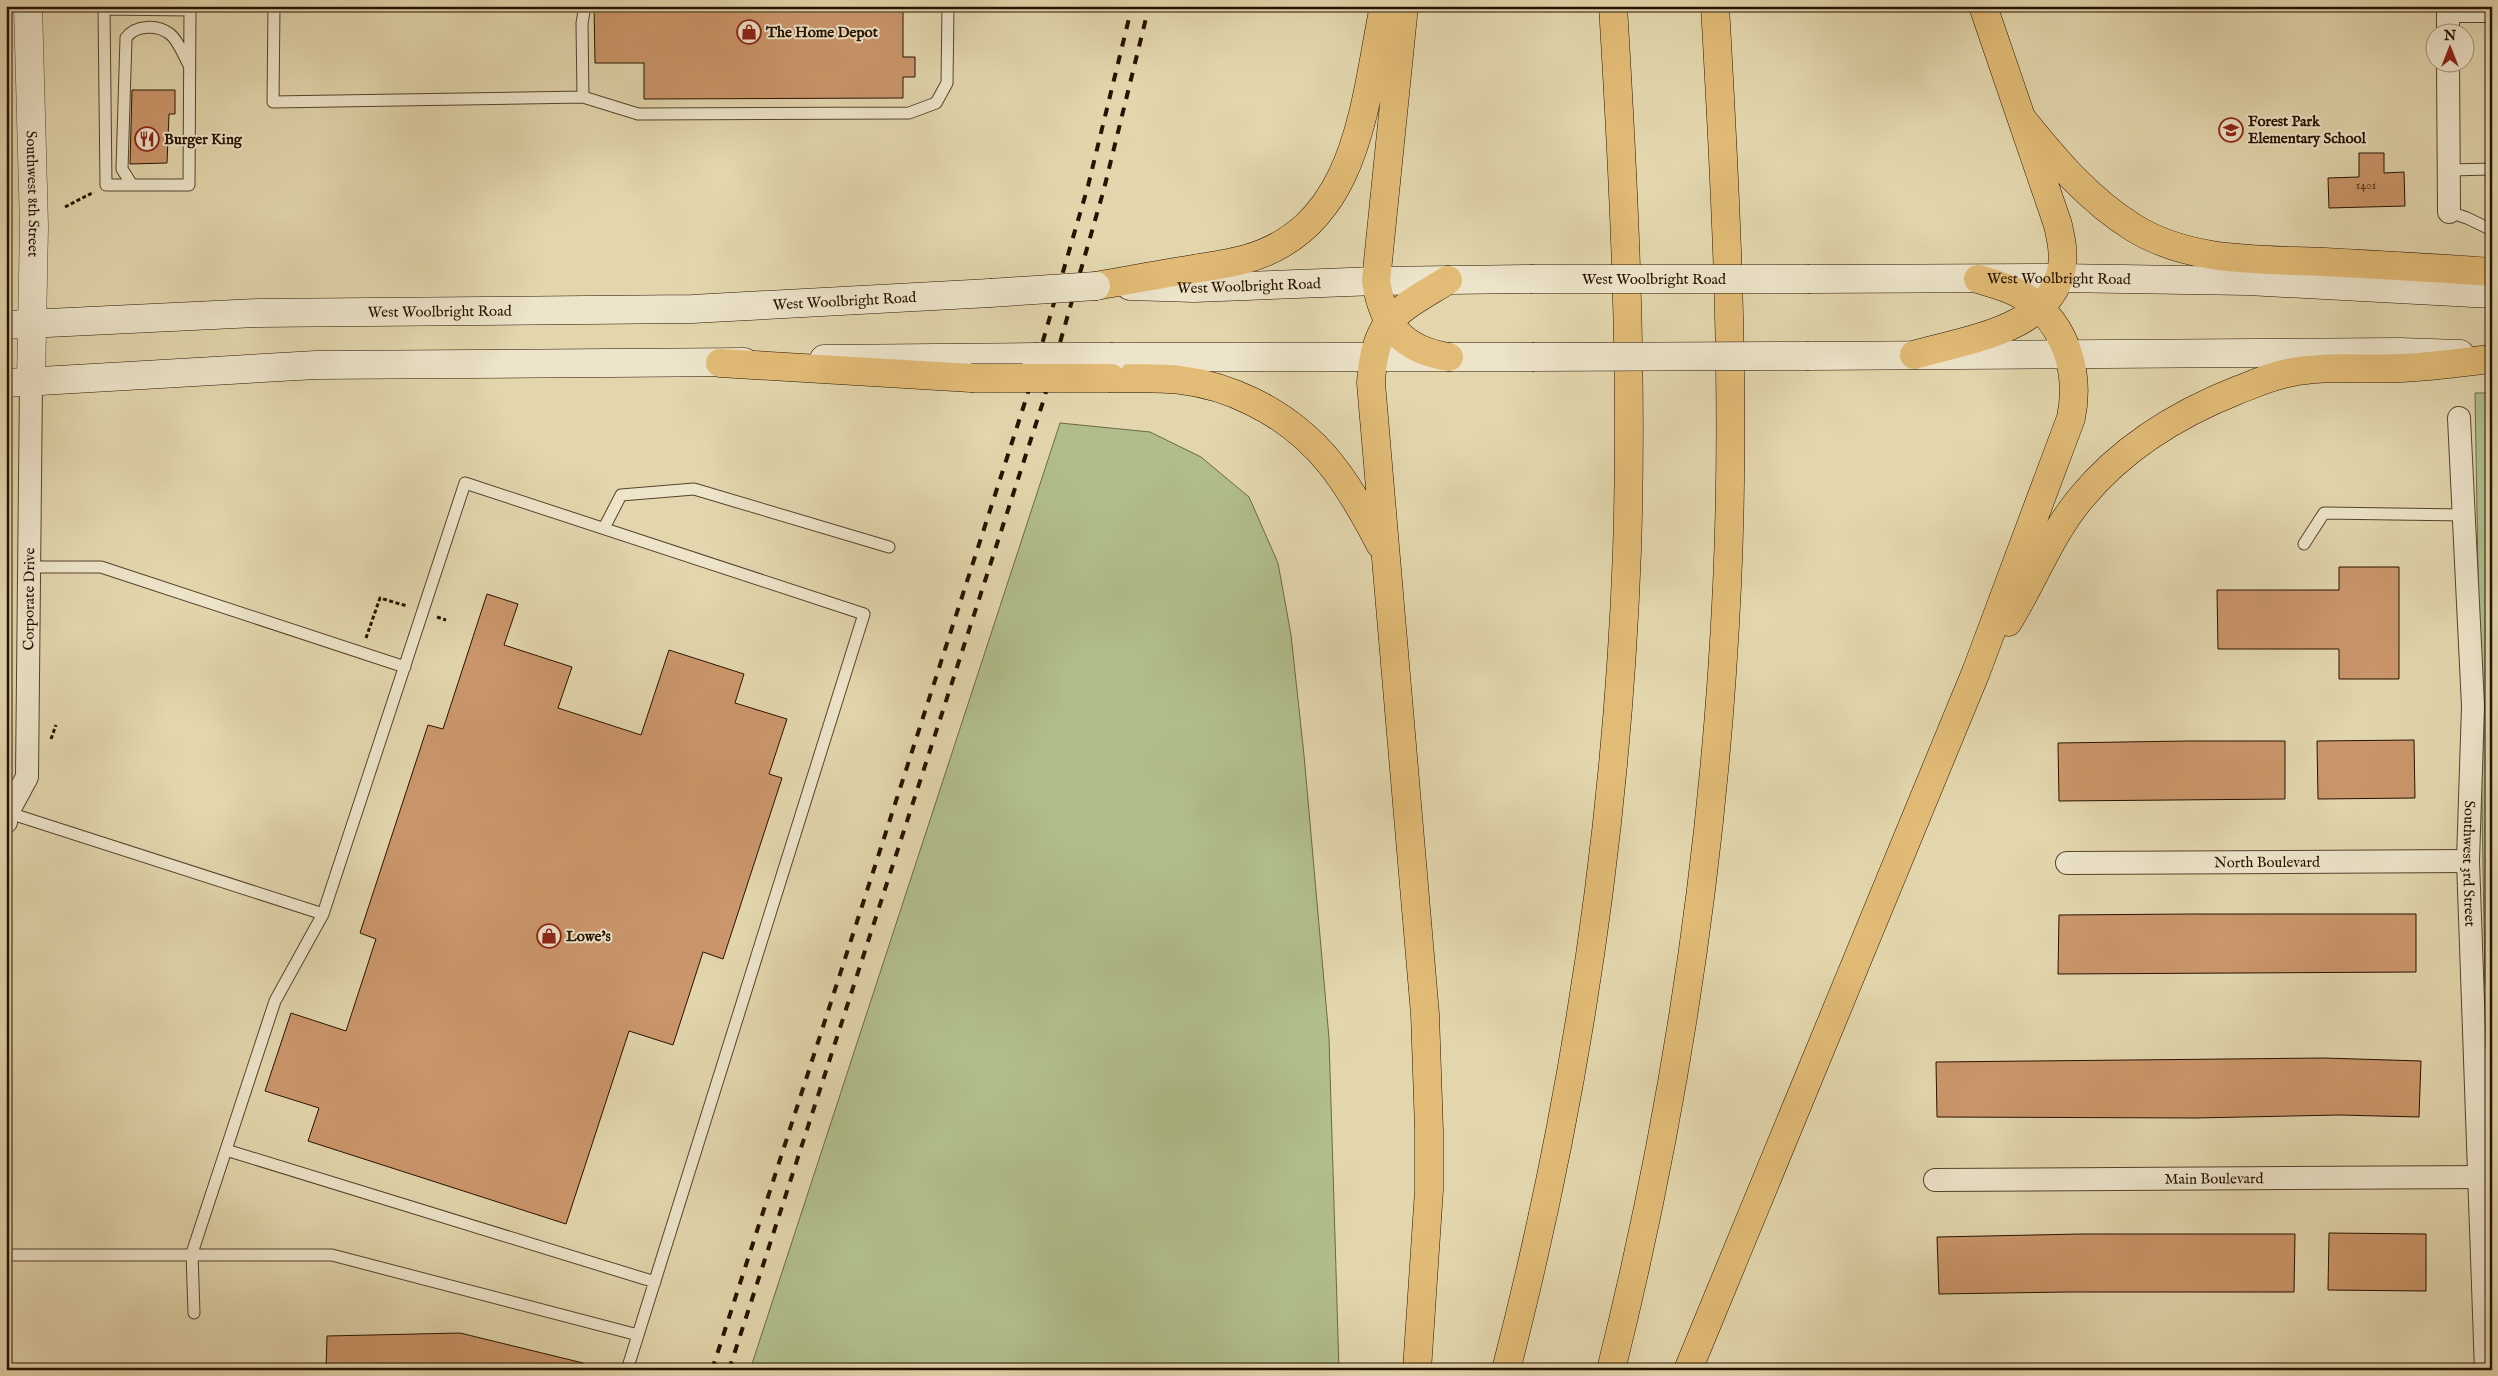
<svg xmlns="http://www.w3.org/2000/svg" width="2498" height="1376" font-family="'IM FELL English',serif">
<rect width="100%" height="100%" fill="#e3d6ad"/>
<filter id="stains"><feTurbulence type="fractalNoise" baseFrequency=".004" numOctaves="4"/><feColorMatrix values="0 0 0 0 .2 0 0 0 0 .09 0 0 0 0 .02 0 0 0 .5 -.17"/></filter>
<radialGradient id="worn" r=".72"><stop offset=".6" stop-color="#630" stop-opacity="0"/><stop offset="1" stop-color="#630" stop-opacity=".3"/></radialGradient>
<!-- green -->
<path fill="#b1be8b" stroke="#6c6846" d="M2475,393h17v591h-7z
M1060,423l90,9 51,25 48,40 29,66 13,72 13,120 25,283 10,332h-589z"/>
<!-- building -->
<path fill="#cb966b" stroke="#271200" d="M594,6h309v51h12v20h-12v21l-259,1v-36h-49z
M132,90h43v24h-6l-2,49 -37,1z
M2359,153h25v20l20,-1 1,34 -76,2 -1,-30 31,-1z
M2339,567h60v112h-60v-30h-121l-1,-59h122z
M487,594l31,10 -14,41 68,22 -14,41 83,27 28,-85 75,24 -9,29 52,16 -18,55 13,4 -59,181 -20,-7 -30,93 -44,-14 -63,193 -258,-83 11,-33 -54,-17 26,-78 55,18 30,-92 -16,-6 68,-208 15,4z
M2414,740l1,58 -97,1 -1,-58z
M2187,741h98v58l-226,2 -1,-58z
M2189,914h227v58l-358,2 1,-59z
M2324,1058l97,3 -2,56 -80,-2 -143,3 -259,-1 -1,-55z
M2329,1233l97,1v57l-98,-1z
M2082,1234h213l-1,58h-227l-128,2 -2,-57z
M460,1333l123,30 -1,7h-256l1,-34z"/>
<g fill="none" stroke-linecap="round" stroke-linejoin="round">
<!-- service casing -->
<g stroke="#56432b" stroke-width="13">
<path id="service" d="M274,6l-1,96 310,-5 -1,-74 3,-17
M190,10l-86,-1 2,176h83l1,-179
M583,97l55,17 271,-1 27,-10 11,-20 1,-77
M2449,170l43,-1
M132,185l-10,-16 4,-131c9,-13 31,-14 44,-4 8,6 14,22 19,31
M2449,212l18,6 25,12
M604,528l17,-33 73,-6 195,58
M2304,544l20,-31 140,2
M29,567h72l304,100
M6,812l317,102
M226,1150l429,132
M6,1255h326l306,80
M194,1313l-2,-60 83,-252 48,-87 142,-431 399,131 -237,756"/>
</g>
<!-- minor casing -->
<g stroke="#56432b" stroke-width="24">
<g id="minor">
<path d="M2448,6v26"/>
<path d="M2448,11h44"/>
<path d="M2448,62l1,150"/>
<path id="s1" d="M2459,418l14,288 -5,155 18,509"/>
<path id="s2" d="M6,822l2,-10 19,-35 4,-396"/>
<path id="s3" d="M2067,863l401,-2"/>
<path id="s4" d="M1935,1180l557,-3"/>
</g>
</g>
<!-- tertiary casing -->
<g stroke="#56432b" stroke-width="29">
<g id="tertiary">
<path id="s5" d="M28,6l6,220 -3,155"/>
</g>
</g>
<!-- secondary casing -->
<g stroke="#271200" stroke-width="29">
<g id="secondary">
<path id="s6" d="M1810,279l249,-1 189,3 244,13"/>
<path id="s7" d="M1130,286l64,2 182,-7 154,-2"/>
<path id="s8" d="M6,325l251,-12 435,-4 298,-16"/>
<path d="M1809,356l591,-4 60,2"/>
<path d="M1113,357h419"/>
<path d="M824,359l211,-2"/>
<path d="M6,383l310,-18 428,-3"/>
</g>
</g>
<!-- motorway casing -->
<g stroke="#271200" stroke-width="29">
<path id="motorway" d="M1404,6l-28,275c7,45 27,69 73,76
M2023,120c33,41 66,80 111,108 57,35 127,31 191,34 56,3 111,6 167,10
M1096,286c33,-6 65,-12 97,-17 18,-3 35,-5 53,-10 113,-32 118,-156 138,-253
M1914,355c50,-15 138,-25 148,-88 2,-15 -1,-28 -4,-42l-75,-219
M720,363l251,15
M1111,378c23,1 47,-1 69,2 25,3 51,11 73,22 65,32 95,80 127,142
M2008,622c25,-40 42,-87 73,-124 42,-51 96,-84 157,-108 16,-6 33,-14 50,-17 37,-8 75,-3 113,-5 30,-1 61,-6 91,-9
M1417,1370l12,-180v-60l-4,-116 -54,-631c3,-65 27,-72 77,-103
M1506,1370c69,-267 111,-543 121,-819 6,-182 -3,-363 -14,-545
M1611,1370c64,-257 104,-520 116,-784 9,-194 -1,-387 -12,-580
M1688,1370l288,-698 95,-254c9,-44 -4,-92 -43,-119 -15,-10 -33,-15 -50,-20"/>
</g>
<!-- path -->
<path stroke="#271200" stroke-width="3" stroke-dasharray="4 2.5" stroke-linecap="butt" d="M65,207l29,-15
M437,617l9,3
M366,638l14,-40 27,8
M51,739l5,-14"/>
<!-- service -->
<use href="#service" stroke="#ede4ca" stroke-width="11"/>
<!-- minor -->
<use href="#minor" stroke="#ede4ca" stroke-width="22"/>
<!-- tertiary -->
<use href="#tertiary" stroke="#ede4ca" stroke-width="28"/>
<!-- secondary -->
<use href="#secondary" stroke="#ede4ca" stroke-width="28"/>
<!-- motorway -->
<use href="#motorway" stroke="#e2bb76" stroke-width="28"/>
<!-- rail -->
<path stroke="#271200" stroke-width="4" stroke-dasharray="9 9" stroke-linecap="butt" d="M712,1370l314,-971 62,-213 44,-180
M729,1370l314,-968 61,-213 45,-183"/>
<!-- secondary-bridge casing -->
<g stroke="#271200" stroke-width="29" stroke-linecap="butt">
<g id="secondary-bridge">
<path id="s9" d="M1530,279h280"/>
<path d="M990,293l106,-7"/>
<path d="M1035,357h78"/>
<path d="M1532,357l277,-1"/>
</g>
</g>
<!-- motorway-bridge casing -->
<g stroke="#271200" stroke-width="29" stroke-linecap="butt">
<path id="motorway-bridge" d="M971,378h140"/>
</g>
<!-- secondary-bridge -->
<use href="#secondary-bridge" stroke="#ede4ca" stroke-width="28"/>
<!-- motorway-bridge -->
<use href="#motorway-bridge" stroke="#e2bb76" stroke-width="28"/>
</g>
<!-- icons -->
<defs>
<g id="shop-ring" transform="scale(1.25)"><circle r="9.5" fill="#ede4ca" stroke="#8f2418" stroke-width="1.5"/><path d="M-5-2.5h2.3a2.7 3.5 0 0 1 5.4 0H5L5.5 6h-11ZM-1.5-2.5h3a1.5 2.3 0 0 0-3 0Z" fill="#8f2418"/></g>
<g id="school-ring" transform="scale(1.25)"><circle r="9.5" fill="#ede4ca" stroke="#8f2418" stroke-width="1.5"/><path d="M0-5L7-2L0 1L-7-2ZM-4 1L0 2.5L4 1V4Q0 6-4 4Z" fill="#8f2418"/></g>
<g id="restaurant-ring" transform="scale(1.25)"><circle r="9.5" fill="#ede4ca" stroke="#8f2418" stroke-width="1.5"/><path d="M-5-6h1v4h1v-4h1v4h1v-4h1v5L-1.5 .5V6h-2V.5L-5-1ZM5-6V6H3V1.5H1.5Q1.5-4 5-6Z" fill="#8f2418"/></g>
</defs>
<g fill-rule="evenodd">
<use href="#shop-ring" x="749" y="32"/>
<use href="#school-ring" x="2231" y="130"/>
<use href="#restaurant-ring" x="147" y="139"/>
<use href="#shop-ring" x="549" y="936"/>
</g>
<g text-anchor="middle" stroke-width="4" stroke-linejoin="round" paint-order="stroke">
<!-- number labels -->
<g font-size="12" fill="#50331b">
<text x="2366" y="189">1401</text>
</g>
<!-- poi labels -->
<g font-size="15" font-weight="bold" fill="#271200" stroke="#ede4ca" text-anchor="start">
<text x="766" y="37">The Home Depot</text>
<text x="2248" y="126">Forest Park<tspan x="2248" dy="17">Elementary School</tspan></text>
<text x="164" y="144">Burger King</text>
<text x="566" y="941">Lowe's</text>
</g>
<!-- street labels -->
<g font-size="15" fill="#271200" stroke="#ede4ca">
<text dy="5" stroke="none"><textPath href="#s5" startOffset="188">Southwest 8th Street</textPath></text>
<text dy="5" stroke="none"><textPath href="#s9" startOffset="124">West Woolbright Road</textPath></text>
<text dy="5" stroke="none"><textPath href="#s6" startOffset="249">West Woolbright Road</textPath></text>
<text dy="5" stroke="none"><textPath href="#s7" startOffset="119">West Woolbright Road</textPath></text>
<text dy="5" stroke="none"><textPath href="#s8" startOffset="839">West Woolbright Road</textPath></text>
<text dy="5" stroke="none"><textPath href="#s8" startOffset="434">West Woolbright Road</textPath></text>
<text dy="5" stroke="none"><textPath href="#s2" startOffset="228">Corporate Drive</textPath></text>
<text dy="5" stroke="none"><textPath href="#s3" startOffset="200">North Boulevard</textPath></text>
<text dy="5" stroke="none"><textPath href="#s1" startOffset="446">Southwest 3rd Street</textPath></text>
<text dy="5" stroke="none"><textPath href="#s4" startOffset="279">Main Boulevard</textPath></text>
</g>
</g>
<!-- margin -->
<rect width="2498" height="1376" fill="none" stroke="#e3d6ad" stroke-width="25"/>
<rect x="8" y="8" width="2483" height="1361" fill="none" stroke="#271200" stroke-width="2.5"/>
<rect x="12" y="12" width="2473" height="1351" fill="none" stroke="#271200"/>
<!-- north arrow -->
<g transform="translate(2450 48)"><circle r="24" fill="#ede4ca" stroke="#9e9079"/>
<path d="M0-4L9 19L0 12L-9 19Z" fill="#8f2418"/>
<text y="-8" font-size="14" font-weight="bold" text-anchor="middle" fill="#271200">N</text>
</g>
<rect width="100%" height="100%" filter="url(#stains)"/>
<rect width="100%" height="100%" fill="url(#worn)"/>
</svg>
